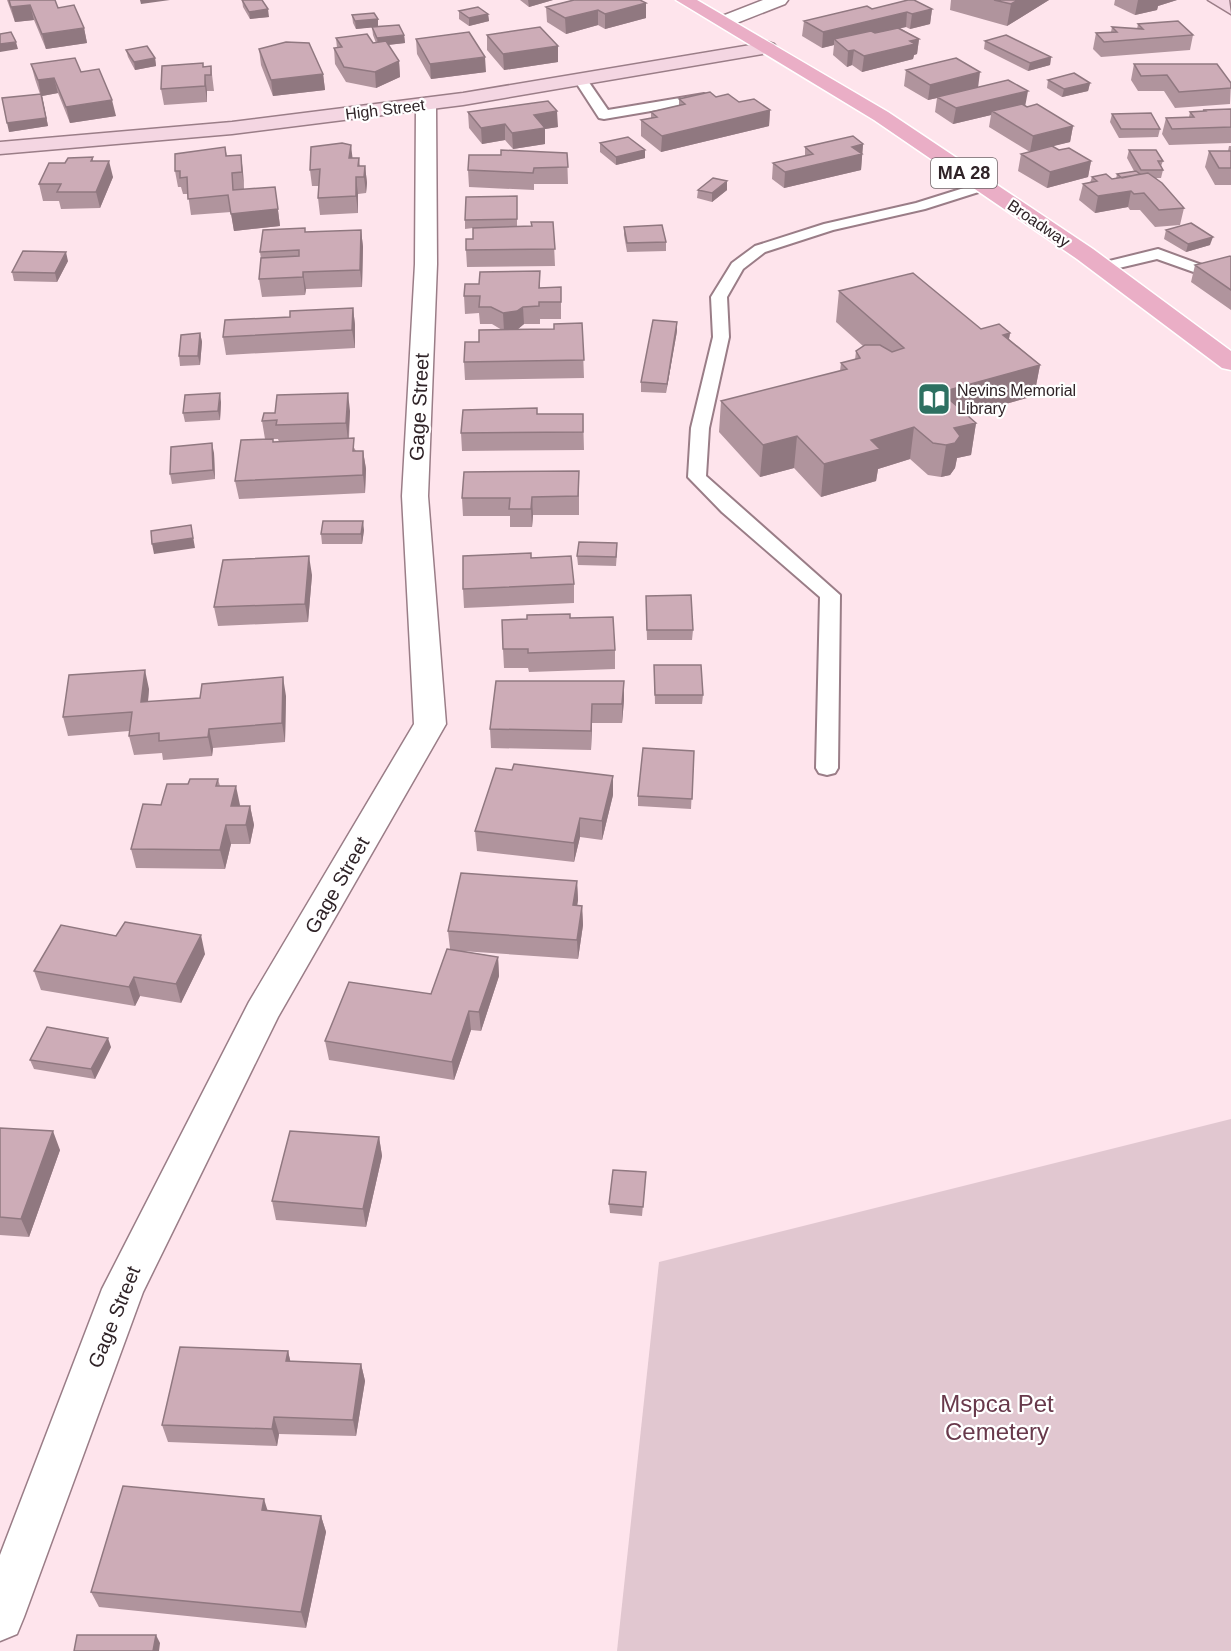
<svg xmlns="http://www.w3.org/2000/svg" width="1231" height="1651" font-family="Helvetica,sans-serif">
<rect width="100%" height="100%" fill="#fee4ec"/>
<!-- green -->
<path fill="#e1c7d0" d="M1231,1119v532h-614l42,-389z"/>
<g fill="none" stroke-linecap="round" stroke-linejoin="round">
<!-- lane casing -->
<g stroke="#9a7d87" stroke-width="4">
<path id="lane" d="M581,77l5,1 22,32 96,-16 7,4 -7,4 -100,17 -5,-1 -24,-37z
M983,182l5,1v6l-63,20 -92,21 -68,22 -22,17 -16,28 2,40 -20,91 -3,48 134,119 -2,173 -3,5 -8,2 -8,-2 -3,-5 4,-171 -98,-85 -34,-35 3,-49 22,-91 -2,-40 21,-34 23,-17 69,-22 92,-21z
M1158,249l52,19 3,3 -8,5 -48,-17 -55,13 -8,-5 3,-3z"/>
</g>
<!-- street casing -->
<g stroke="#9a7d87" stroke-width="3">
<path id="street" d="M763,0h25l-3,4 -56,22 -6,1 -9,-5 3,-4z
M426,98l10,6 1,160 -9,232 18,228 -168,293 -135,275 -119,325 -7,17 -17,7v-86l102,-266 147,-287 165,-278 -12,-228 13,-232 1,-160z"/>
</g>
<!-- secondary casing -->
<g stroke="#9a7d87" stroke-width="3">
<path id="secondary" d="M1208,0h21l2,14z
M768,42l6,2 3,4 -3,4 -311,53 -231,29 -232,20v-12l232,-20 231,-29z"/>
</g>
<!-- primary casing -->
<g stroke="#fff" stroke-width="3">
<path id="primary" d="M676,0h21l191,112 205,137 138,102v19l-9,-2 -145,-109 -203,-139z"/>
</g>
<!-- lane -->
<use href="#lane" fill="#fff" fill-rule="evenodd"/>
<!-- street -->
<use href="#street" fill="#fff" fill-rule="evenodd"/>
<!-- secondary -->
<use href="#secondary" fill="#f4d6e2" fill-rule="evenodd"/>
<!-- primary -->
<use href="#primary" fill="#eaaec6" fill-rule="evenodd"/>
</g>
<!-- wall -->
<path fill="#b0949d" d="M7,0h43l34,28 3,15 -41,6 -12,-29 -19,2z
M242,0l27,17 -19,2 -7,-12z
M520,0h33l-24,7z
M573,0l73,18 -41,11 -7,-4 -32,9 -19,-12 -1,-15z
M951,0h98l-42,26 -57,-16z
M1115,0h62l-19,6 -1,4 -22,5 -21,-10z
M872,9h60l-2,15 -20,5 -4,-2 -6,1 19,11 -2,15 -3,1 -1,4 -51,13 -10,-7 -5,2 -14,-12 1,-10 -12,3 -20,-12 2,-15z
M459,11l29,3 1,7 -20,5 -10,-7z
M352,15l26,4v8l26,8 1,8 -17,2 11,16 1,16 -24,11 -30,-6 -11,-18 -1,-16h3l-1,-10 37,5h3l-3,-8 -1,-8 -16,2 -3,-6z
M1138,24l55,11 -3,15 -89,7 -8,-8 3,-16 15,-1 1,-5 25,2z
M487,35l71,11v16l-54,8 -17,-20z
M416,39l70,33 -55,7 -14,-25z
M985,41l66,16 -1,8 -22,6 -44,-22z
M259,49l64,25 2,16 -52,6 -12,-31z
M126,50l29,8 1,8 -21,4 -7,-13z
M31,64l50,8 35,44 -46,7 -12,-30 -16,3 6,30 -39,6 31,-38 -5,-15z
M1134,64l97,19 -1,21 -55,4 -11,-17h-26l-7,-11z
M211,66l3,25h-7v11l-43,3 -3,-16 42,-22z
M906,70l72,17 95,39 -3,16 -18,4 7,4 32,11 -3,16 -41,11 -29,-17 3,-17 9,-2 -41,-25 2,-12 -38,9 -18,-12 2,-14 -9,2 -24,-14z
M1048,80l42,3 -2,8 -26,6 -15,-9z
M716,97l54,13 -1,16 -108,26 -20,-16v-16l10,-2v-6l28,-6v-7z
M1231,109v34l-62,2 -7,-11 4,-16 23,-1 1,-5 13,-1v-1z
M468,112l90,15 -13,2v15l-32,5 -8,-9 -23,4 -13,-16z
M1112,114l48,15 -2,8 -39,1 -9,-16z
M600,143l45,7v8l-29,7 -16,-13z
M863,144l-2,26 -77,18 -12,-9 1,-16 32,-7v-9z
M1229,146h2v39h-16l-10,-18 4,-16h19z
M225,147l2,9 16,16 1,17h-9v1l40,-3 5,39 -46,5 -3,-19 -40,3 -3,-21h-5l-2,-7h-3l-3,-16z
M1129,150l34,11 -2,5 2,4 -2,8h-5l28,30 -4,17 -25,2 -15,-17h-10l-2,-3 -33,6 -16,-13 4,-16 7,-1 2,-6 20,2h4l1,-5 17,-3 -7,-13z
M567,153l1,31h-34v6l-65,-3 -1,-17 33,-15z
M93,157v4l20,16 -13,31 -39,1 -2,-8h-16l-4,-17 26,-21z
M352,158h7l1,8h5l2,17 -1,10 -8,1v19l-38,2 -2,-17 1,-12h-7l-2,-16z
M698,190h29l-15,12 -15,-4z
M517,196v31l15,-1 21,-4 2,44 -88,1 -1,-17 7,-11v-11l-8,1v-9z
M624,227l42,15v9l-39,1 -3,-17z
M361,230l2,17 -1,40 -56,2 -1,6 -43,2 -3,-18 2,-20 -1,-7 46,-20z
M1166,230l44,15 -24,7 -22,-13z
M1231,257v53l-40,-28 4,-17z
M68,261l-11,21 -43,-1 -2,-9z
M540,271v17l21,-1v32h-21v5h-16l-6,5 -6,1 42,-1 28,-6 2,55 -119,2 -1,-18 15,-20 23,-12 -10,-6h-12l-1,-11 -14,1 -1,-18 15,-12z
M839,291l142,38 29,4 -1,6 31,26 -6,31 -67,19 9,8 -5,32 -14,3 -2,10 -5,7 -9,2 -13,-2 -18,-16 -32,10 -2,12 -55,16 -27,-29 -34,9 -41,-45 2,-31 119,-30 1,-8 14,-3 1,-9 7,-5 -27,-24z
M353,308l2,17v23l-129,7 -3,-18 67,-20z
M677,331l-11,62 -25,-1v-10z
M200,333l2,9 -2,23 -20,1 -1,-10z
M221,402l-1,18 -35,2 -2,-9z
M350,411l-1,28 7,12h7l3,18 -1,24 -126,6 -4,-18 39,-39h5l-1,-3h-13l-3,-18z
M537,414h46l1,36 -122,1 -1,-18z
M214,453l1,26 -43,5 -2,-10z
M579,490v25h-46l-1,12h-22v-11h-47l-1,-18z
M364,530l-2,14h-40l-1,-10z
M617,552l-1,14 -38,-1 -1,-9z
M531,558l43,26v19l-110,5 -1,-19z
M312,575l-4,47 -90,4 -4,-19z
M646,606l47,24 -1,10h-45z
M570,618l45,32v19l-86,3 -1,-4h-24l-1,-19z
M654,665l49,30 -1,9h-47z
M496,681l128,19 -2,23h-30l-1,27 -100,-2 -1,-19z
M149,689l-1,13 138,-6 -1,46 -72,6 -1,8 -49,4 -1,-7 -28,2 -5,-19v-5l-61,5 -5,-19z
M694,751l-3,58 -53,-3v-10z
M218,779l2,7 20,20h10l4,19 -4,19h-19l-6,25 -89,-1 -5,-19 30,-44 27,-21z
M613,795l-11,45 -22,-3 -6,25 -97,-11 -2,-20z
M577,881l1,19 -1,6h5l1,19 -5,34 -116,-8 36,6 1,19 -18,55 -10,-1 -17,50 -125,-20 -4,-19 106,-47 19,-45 -2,-18z
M116,936l89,18 -24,49 -41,-7 -5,10 -94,-16 -7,-19z
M111,1047l-16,32 -61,-10 -4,-9z
M0,1128l60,22 -31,87 -29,-2z
M379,1137l3,19 -16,71 -90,-7 -4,-19z
M646,1172l-4,44 -32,-3 -1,-9z
M288,1351l2,10 71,3 4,17 -9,55 -77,-2 -2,12 -109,-4 -6,-17z
M321,1516l5,16 -20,96 -207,-21 -8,-15z"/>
<!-- shaded-wall -->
<path fill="#907880" d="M140,0h30l-29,4z
M528,0h25l-24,7z
M1018,0h31l-42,26 4,-22z
M1138,0h39l-19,6 -1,4 -22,5z
M646,3v15l-41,11v-15z
M30,5l4,15 -19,2 -4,-15z
M268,9l1,8 -19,2 -1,-7z
M932,9l-2,15 -20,5 2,-15z
M598,10v15l-32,9 -1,-16z
M907,12l-1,15 -67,16 -5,-4v6l-12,3 1,-16z
M488,14l1,7 -20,5v-8z
M378,19v8l-22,2 -1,-8z
M84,28l3,15 -41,6 -4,-15z
M404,35l1,8 -27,3 -1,-8z
M919,39l-2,15 -3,1 -1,4 -51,13 2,-16z
M16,42l2,7 -18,3v-8z
M558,46v16l-54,8 -1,-16z
M854,50l-2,15 -5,2 1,-16z
M485,57l1,15 -55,7 -1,-15z
M1051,57l-1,8 -22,6 2,-8z
M155,58l1,8 -21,4 -1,-8z
M399,61l1,16 -24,11 -1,-16z
M203,63l4,28v11l-2,-16z
M980,72l-2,16 -41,9v1l-9,2 2,-15z
M323,74l2,16 -52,6 -2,-16z
M54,78l4,15 -16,3 6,30 -39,6 -2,-9 34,-27 -3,-16z
M1090,83l-2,8 -26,6 2,-8z
M1028,91l-3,16 -33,4 -1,4 -38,9 3,-16z
M112,100l4,16 -46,7 -4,-16z
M770,110l-1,16 -108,26 1,-16z
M557,111l1,16 -13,2v15l-32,5 -1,-16 22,-18z
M505,124v16l-23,4 -1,-16z
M1073,126l-3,16 -40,10 3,-16z
M863,144l-2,26 -77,18 1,-16 67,-25z
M351,145l2,17 -4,-4z
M645,150v8l-29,7v-8z
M241,155l2,17 1,17 -2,-17z
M109,161l4,16 -13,31 -4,-16z
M1091,161l-3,16 -41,11 3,-16z
M365,166l2,17 -1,10 -2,-16z
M356,177l2,17v19l-2,-17z
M727,181v9l-15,12v-9z
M275,187l5,39 -46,5 -3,-17z
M1131,191l-3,16 -33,6 3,-17z
M361,230l2,17 -1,40 -2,-17z
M1213,237l-3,8 -24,7 2,-8z
M66,252l2,9 -11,21 -2,-9z
M303,272l3,17 -1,6 -2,-18z
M523,307l1,17 -6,5 -14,2 -1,-18z
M353,308l2,17v23l-3,-18z
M677,322v9l-11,62 1,-9z
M200,333l2,9 -2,23 -2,-9z
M1010,333l-6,31 -1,-29z
M1040,365l-6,31 -98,27 5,-31z
M220,393l1,9 -1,18 -2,-9z
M348,393l2,18 -2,30 -2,-18z
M976,423l-5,32 -14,3 -2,10 -5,7 -9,2 5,-32 8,-17z
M914,427l-4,32 -32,10 -2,12 -55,16 3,-33 47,-24z
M797,436l-3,32 -34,9 3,-32z
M212,443l2,10 1,26 -2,-9z
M363,451l3,18 -1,24 -2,-18z
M532,497l1,18 -1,12 -1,-18z
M363,521l1,9 -2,14 -1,-10z
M191,525l4,23 -41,6 -2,-10z
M309,556l3,19 -4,47 -3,-18z
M145,670l4,19 -3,32 -5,-19z
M283,677l3,19 -1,46 -3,-19z
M624,681v19l-2,23v-19z
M592,704v19l-1,27v-19z
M209,729l4,19 -1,8 -4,-19z
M613,776v19l-11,45v-19z
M236,786l4,19 -5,20 -4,-19z
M250,806l4,19 -4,19 -4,-19z
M580,818v19l-6,25v-19z
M226,825l5,19 -6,25 -5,-19z
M577,881l1,19 -4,24 -1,-19z
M582,906l1,19 -5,34 -1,-19z
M201,935l4,19 -24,49 -5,-19z
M498,957l1,19 -18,55 -2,-19z
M134,977l6,19 -5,10 -6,-19z
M469,1011l2,19 -17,50 -2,-18z
M108,1038l3,9 -16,32 -4,-10z
M53,1131l7,19 -31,87 -8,-18z
M379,1137l3,19 -16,71 -3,-18z
M288,1351l4,17 -6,-7z
M361,1364l4,17 -9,55 -3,-16z
M274,1417l5,17 -2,12 -5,-17z
M264,1499l5,16 -7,-5z
M321,1516l5,16 -20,96 -5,-16z
M156,1635l4,8 -1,8h-6z"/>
<!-- building -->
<path fill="#cdacb7" stroke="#907880" stroke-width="1.5" d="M9,0h46l3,8 16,-3 10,23 -42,6 -12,-29 -19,2z
M242,0h20l6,9 -19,3z
M574,0h66l6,3 -41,11 -7,-4 -33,8 -19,-11z
M908,0h6l18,9 -20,5 -5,-2 -84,20 -19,-11 63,-15 5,3z
M994,0h24l-7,4z
M478,7l10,7 -19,4 -10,-7z
M374,13l4,6 -23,2 -3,-6z
M1178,21l15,14 -89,7 -8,-9 21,-1 -5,-5 31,2 -5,-5z
M399,25l5,10 -27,3 -5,-11z
M540,27l18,19 -55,8 -16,-19z
M898,28l21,11 -9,2 5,3 -51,12 -10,-6 -6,1 -14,-12 37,-8 4,2z
M11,32l5,10 -16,2v-10z
M469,32l16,25 -55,7 -14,-25z
M367,34l6,9 13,-2 13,20 -24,11 -31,-5 -10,-19 8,-1 -6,-9z
M1006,35l45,22 -21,6 -45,-22z
M286,42l23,1 14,31 -52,6 -12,-31z
M147,46l8,12 -21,4 -8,-12z
M75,58l6,14 18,-3 13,31 -46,7 -12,-29 -16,2 -7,-16z
M956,58l24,14 -50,13 -24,-15z
M203,63v4l8,-1v9h-6v11l-44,3 1,-23z
M1134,64h83l14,19v5l-52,4 -12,-17 -26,1z
M1074,73l16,10 -26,6 -16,-9z
M1008,80l20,11 -72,17 -19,-11z
M710,92l6,5 12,-3 11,8 15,-3 16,11 -108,26 -21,-16 16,-3 -6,-5 34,-8 -6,-5z
M41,94l5,24 -39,5 -5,-25z
M548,101l9,10 -23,4 11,13 -33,5 -7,-9 -24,4 -13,-16z
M1022,104l5,3 10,-3 36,22 -40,10 -41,-25z
M1231,109v18l-59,2 -6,-11 28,-1 -4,-5 15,-1 -2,-1z
M1151,113l9,16h-39l-9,-15z
M853,136l10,8 -11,3 10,7 -77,18 -12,-9 40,-9 -8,-7z
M628,137l17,13 -29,7 -16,-14z
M342,143l9,2 -2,13h10l-1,8h7l-1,11h-8v19l-38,2 2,-29 -10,1 1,-23z
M1052,146l7,4 10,-2 22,13 -41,11 -29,-18z
M225,147l1,9 15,-1 1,17 -10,1 1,17 42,-3 3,22 -47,5 -3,-19 -40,4 -1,-22 -7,1v-7h-5v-17z
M501,150l66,3 1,14 -34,1 -1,5 -65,-3 1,-15h32z
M1129,150h27l7,11h-5l5,9h-22z
M1209,151h22v17h-12z
M93,157l-2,4h18l-13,31h-39l4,-8h-22l10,-21h16l3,-5z
M1136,171l4,3 -18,4 -5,-4z
M1148,173l14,10 22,25 -25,2 -15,-17 -10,1 -3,-3 -33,5 -15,-12 14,-3 -5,-4 14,-3 6,5z
M713,178l14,3 -15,12 -14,-3z
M517,196v23l-52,1 1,-23z
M531,222h22l2,27 -89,1v-11h7v-11l59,-2z
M1191,223l22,14 -25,7 -22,-14z
M662,225l4,17 -39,1 -3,-16z
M305,228v4l56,-2 -1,40 -57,2v5l-44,2 2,-21 38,-2v-6l-39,2 3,-22z
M23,251l43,1 -11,21 -43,-1z
M1230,256l1,1v33l-36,-25z
M540,271l-1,17 22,-1v15h-22v4l-16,1 -6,4 -14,2 -12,-6h-12l1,-11h-16l1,-12h14l1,-12z
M913,273l68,56 18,-5 11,9 -7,2 37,30 -99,27 35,31 -22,5 6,8 -5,7 -9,2 -13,-2 -19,-16 -43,13 9,9 -56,15 -27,-28 -34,9 -42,-44 126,-32 -6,-6 19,-5 -4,-7 9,-6h15l12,7 12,-4 -65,-57z
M353,308l-1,22 -129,7 2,-17 65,-3v-6z
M653,320l24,2 -10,62 -26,-2z
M582,323l2,37 -120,2 1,-20h14v-12l75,-1v-5z
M200,333l-2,23h-19l2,-21z
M220,393l-2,18 -35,2 2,-18z
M348,393l-2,30 -70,2 1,-5 -15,1 2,-8h11l2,-18z
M537,408v6h46v18l-122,1 2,-23z
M354,438l-1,13h10v24l-128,6 6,-41 32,-1v3z
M212,443l1,27 -43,4 1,-27z
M579,471l-1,25 -46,1 -1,12h-22l1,-11h-48l2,-26z
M323,521h40l-2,13h-40z
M191,525l2,13 -41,6 -1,-13z
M579,542l38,1 -1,14 -39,-1z
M531,553v5l40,-2 3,28 -111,5v-33z
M309,556l-4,48 -91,3 9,-47z
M691,595l2,35h-46l-1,-34z
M570,614v4l43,-1 2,33 -87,3v-4h-25l-1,-29 25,-1v-4z
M654,665h47l2,30h-48z
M145,670l-4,32 59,-4 2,-14 81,-7 -1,46 -73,6 -1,8 -49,4v-8l-30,3 3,-24 -69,5 6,-42z
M496,681h128l-2,23h-30l-1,27 -101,-2z
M643,748l51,3 -2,48 -54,-3z
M514,764l99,12 -11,45 -22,-3 -6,25 -99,-12 21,-63 16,2z
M190,779h28l-2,7h20l-5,20h19l-4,19h-20l-6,25 -89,-1 12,-45 18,1 6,-21h21z
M461,873l116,8 -4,24 9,1 -5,34 -129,-9z
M125,922l76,13 -25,49 -42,-7 -5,10 -95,-16 27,-46 55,11z
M447,949l51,8 -19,55 -10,-1 -17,51 -127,-21 24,-59 82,12z
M47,1027l61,11 -17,31 -61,-9z
M0,1128l53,3 -32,88 -21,-2z
M290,1131l89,6 -16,72 -91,-8z
M613,1170l33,2 -3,35 -34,-3z
M180,1347l108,4 -2,10 75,3 -8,56 -79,-3 -2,12 -110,-4z
M123,1486l141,13 -2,11 59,6 -20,96 -210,-20z
M77,1635h79l-3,16h-79z"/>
<!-- icons -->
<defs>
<g id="library-square" transform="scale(1.725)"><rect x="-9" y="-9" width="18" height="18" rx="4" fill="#2d7061" stroke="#fff"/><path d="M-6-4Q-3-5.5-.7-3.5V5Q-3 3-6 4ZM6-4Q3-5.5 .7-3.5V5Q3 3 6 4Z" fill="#fff"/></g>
</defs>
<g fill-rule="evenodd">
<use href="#library-square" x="934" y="399"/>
</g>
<g text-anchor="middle" stroke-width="4.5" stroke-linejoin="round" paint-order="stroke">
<!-- far-street labels -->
<g font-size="16" fill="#2f2327" stroke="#fff">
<text transform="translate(385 109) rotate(-7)" y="6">High Street</text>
<text transform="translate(1039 223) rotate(34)" y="6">Broadway</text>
</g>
<!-- far-poi labels -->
<g font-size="16" fill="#2f2327" stroke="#fff" text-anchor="start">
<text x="957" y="396">Nevins Memorial<tspan x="957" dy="18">Library</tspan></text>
</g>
<!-- shield labels -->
<rect fill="#fff" stroke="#6d6568" stroke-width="1.5" x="931" y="158" width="66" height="30" rx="4.5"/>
<g font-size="18" font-weight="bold" fill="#2f2327">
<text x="964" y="179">MA 28</text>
</g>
<!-- street labels -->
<g font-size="20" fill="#2f2327" stroke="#fff">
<text transform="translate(419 407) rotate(-87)" y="7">Gage Street</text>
<text transform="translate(337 885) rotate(-60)" y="7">Gage Street</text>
<text transform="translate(114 1317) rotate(-68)" y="7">Gage Street</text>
</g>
<!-- near-park labels -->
<g font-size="24" fill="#68394b" stroke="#fff">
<text x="997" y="1412">Mspca Pet<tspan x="997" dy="28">Cemetery</tspan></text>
</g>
</g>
</svg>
